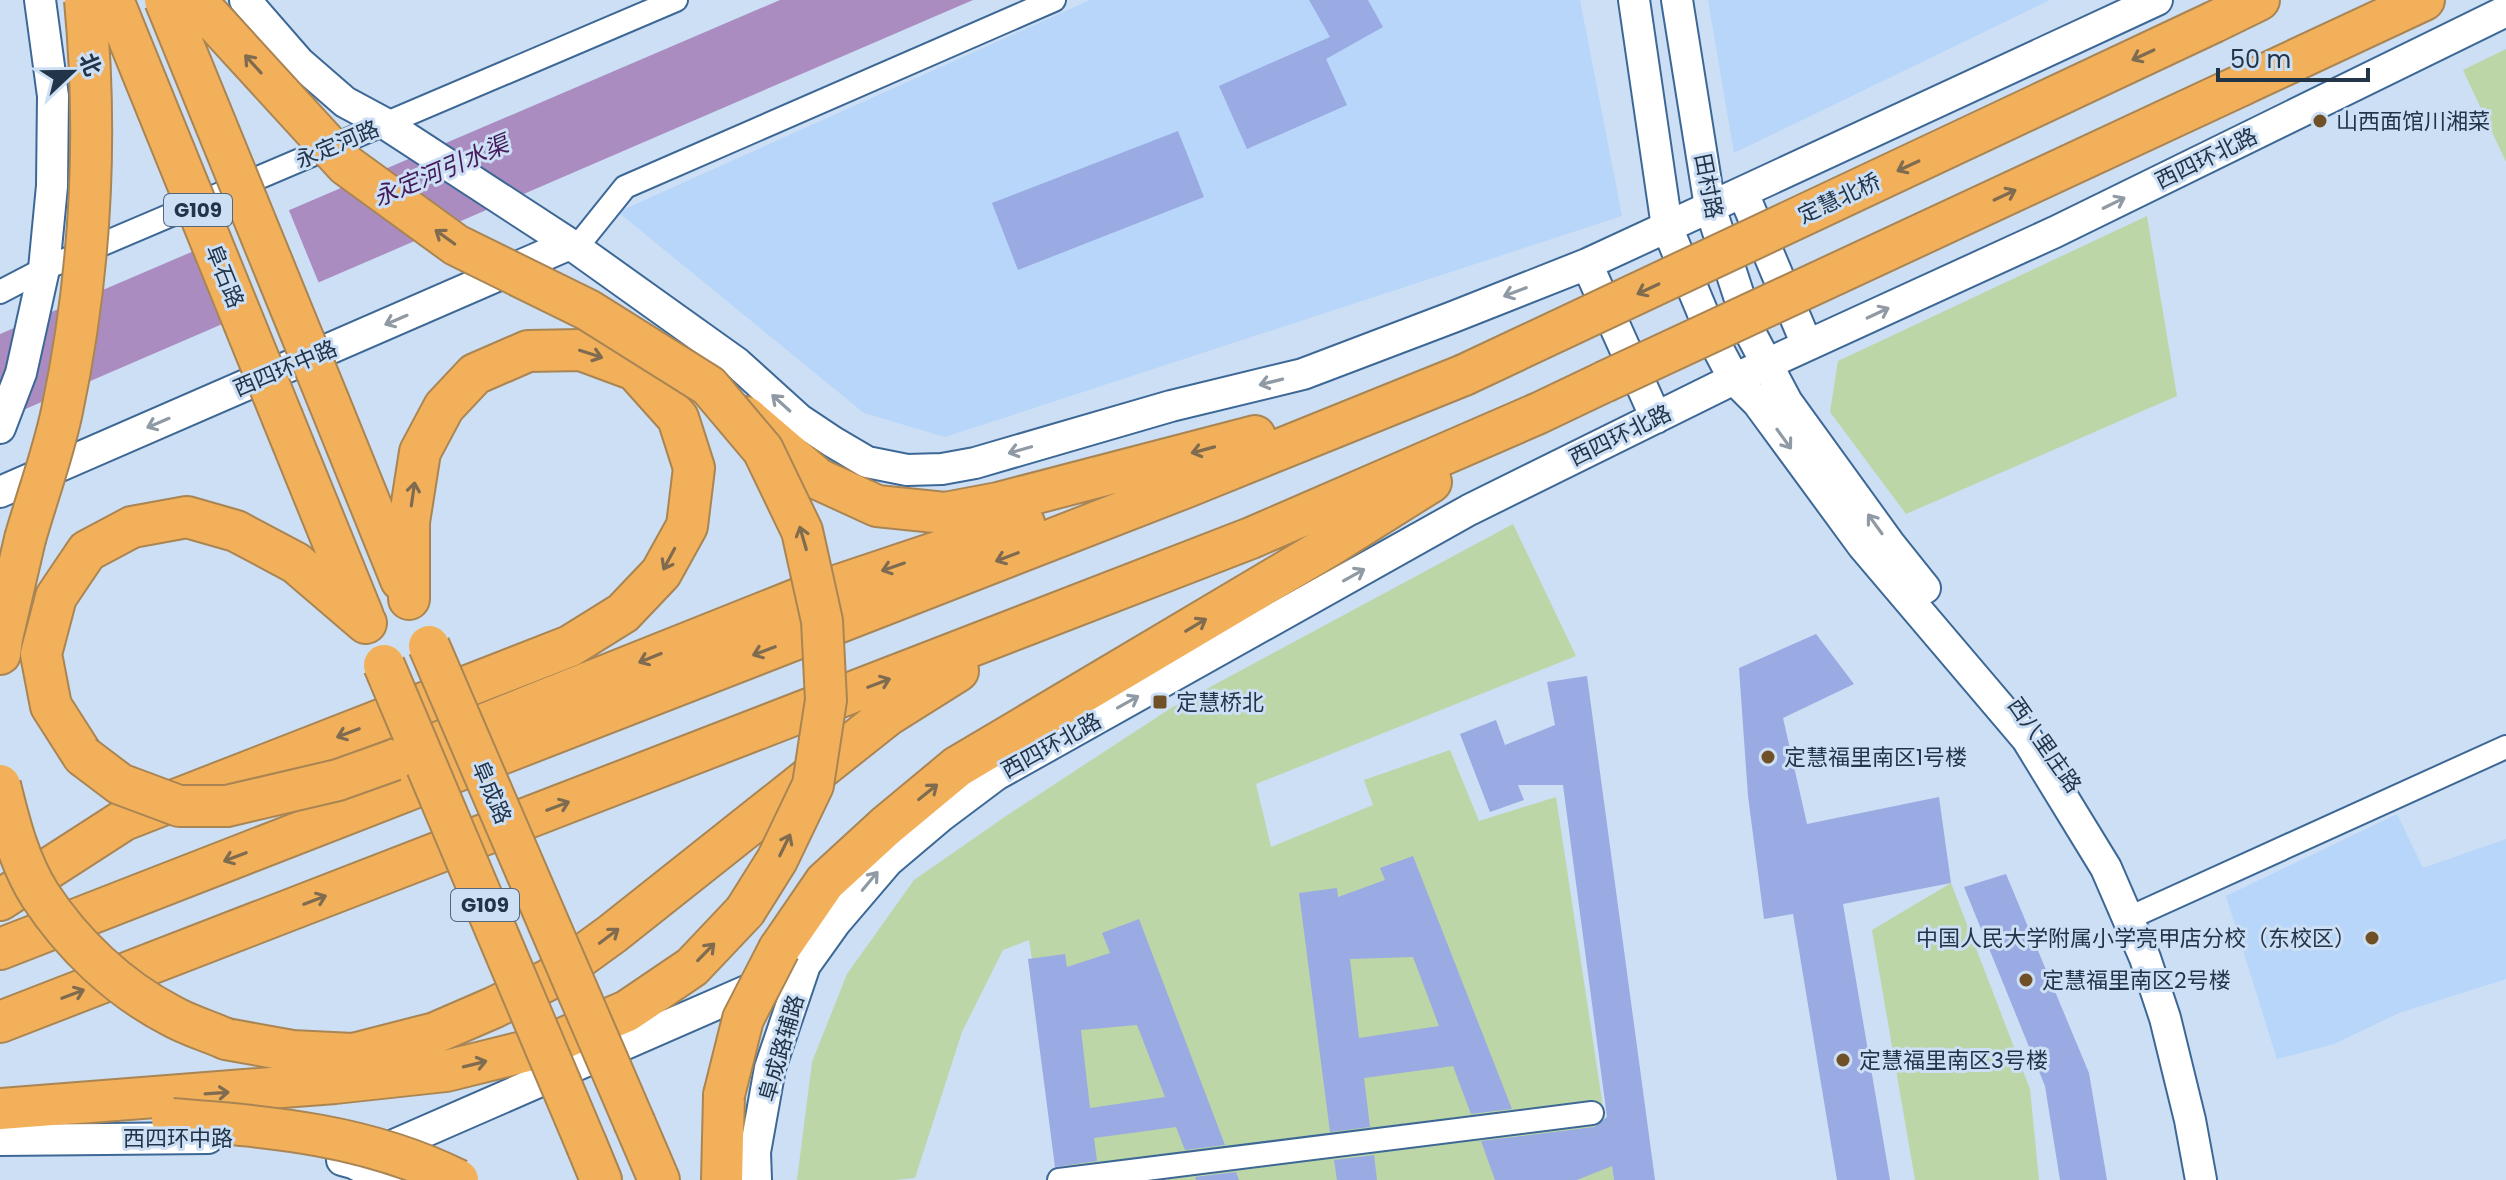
<svg xmlns="http://www.w3.org/2000/svg" width="2506" height="1180" font-family="Poppins,'Noto Sans SC',sans-serif">
<rect width="100%" height="100%" fill="#ccdff4"/>
<!-- built -->
<path fill="#b7d6f9" d="M1090,0h490l42,216 -677,221 -81,-24 -246,-201z
M1708,0h342l-316,153z
M2397,814l26,54 83,-29v140l-107,34 -65,31 -57,15 -51,-163z"/>
<!-- green -->
<path fill="#bcd6a8" d="M2506,49v113l-43,-92z
M2147,216l30,180 -271,118 -76,-102 8,-51z
M1513,524l63,132 -320,128 15,63 102,-42 -9,-25 86,-30 29,71 77,-24 58,383h-547l-38,-240 -26,10 -41,82 -47,146 -20,2h-98l15,-118 35,-88 67,-94 95,-66 162,-106z
M1951,883l79,206 9,91h-124l-43,-250z"/>
<!-- water -->
<path fill="#ab8cc0" d="M780,0h193l-973,420v-86z"/>
<!-- pier -->
<path fill="#ccdff4" d="M288,208l32,78 -92,40 -33,-79z"/>
<!-- building -->
<path fill="#9aaae2" fill-rule="evenodd" d="M1309,0h59l15,27 -57,32 21,46 -100,44 -28,-63 111,-49z
M1178,131l26,66 -186,73 -26,-67z
M1816,634l38,50 -71,34 24,106 132,-27 12,86 -108,21 47,276h-53l-44,-266 -29,5 -16,-123 -9,-128z
M1587,676l68,504h-41l-2,-14 -35,14h-82l-14,-39 113,-14 13,-10 -44,-332h-45l6,15 -34,12 -30,-78 36,-14 9,25 50,-20 -8,-43z
M1413,856l99,253 -41,5 -18,-48 -89,12 6,49 -40,5 -31,-239 38,-5 1,9 47,-17 -5,-12zM1413,957l26,69 -80,12 -9,-79z
M2006,874l83,199 18,107h-47l-15,-94 -81,-199z
M1139,919l86,226 -40,5 -9,-23 -82,11 3,23 -42,6 -27,-208 37,-5 2,13 43,-14 -8,-20zM1137,1025l28,72 -75,11 -9,-78z
M1374,1155l3,25h-40l-3,-20z
M1236,1172l3,8h-43l-1,-3z"/>
<g fill="none" stroke-linecap="round" stroke-linejoin="round">
<!-- street casing -->
<g stroke="#3d6896" stroke-width="26">
<path id="street" d="M576,248l49,-61 429,-187
M0,292l44,-23 632,-269
M2129,918l377,-171
M1059,1180l533,-67"/>
</g>
<!-- secondary casing -->
<g stroke="#3d6896" stroke-width="34">
<path id="secondary" d="M245,0l54,62 46,40 39,21 192,125 161,115 63,57 33,22 34,20 40,8 35,-1 33,-6 196,-57 132,-32 150,-57 134,-53 570,-264
M1634,0l33,227 50,120 17,32 24,24 105,143 164,193 79,129 39,90 20,60 25,102 11,60
M1677,0l33,207 42,129 35,66 102,141 36,45
M1743,193l64,152
M1587,264l69,154
M0,428l21,-55 23,-104 8,-83 1,-90 -13,-96
M0,492l570,-248
M0,1140l208,-2
M371,1155l396,-173
M342,1160l11,3 34,17
M756,1180l-1,-28 15,-84 35,-103 30,-42 53,-62 52,-44 56,-42 473,-265 265,-131 321,-147 451,-221"/>
</g>
<!-- highway casing -->
<g stroke="#a98554" stroke-width="44">
<path id="highway" d="M2214,22l45,-22
M2244,84l180,-84
M329,402l72,178
M746,417l72,62 59,27 68,7 53,-10 257,-67
M283,419l80,197
M0,654l2,-16 23,-99
M83,756l-32,-50 -10,-52 15,-57 31,-46 45,-24 55,-10 49,14 60,32 70,60
M394,760l406,-162 224,-75
M0,900l124,-80 446,-174 53,-33 38,-40 26,-47 7,-58 -16,-50 -43,-48 -54,-20 -53,1 -53,23 -31,33 -24,45 -11,70v77
M0,949l1184,-461 280,-113
M779,949l46,-67 61,-56 71,-59 372,-221 102,-64
M0,1022l1251,-484 288,-125 65,-31
M226,1039l66,12 61,3 82,-21 60,-26 55,-28 62,-45 276,-219 70,-44
M0,1109l335,-26 111,-12 97,-24 84,-36 65,-44 53,-56
M635,1124l24,56
M587,1146l14,34
M722,1180l2,-85"/>
</g>
<!-- street -->
<use href="#street" stroke="#fff" stroke-width="22"/>
<!-- secondary -->
<use href="#secondary" stroke="#fff" stroke-width="30"/>
<!-- highway -->
<use href="#highway" stroke="#f2b05a" stroke-width="40"/>
<!-- highway-bridge casing -->
<g stroke="#a98554" stroke-width="44" stroke-linecap="butt">
<path id="highway-bridge" d="M113,0l170,419
M165,0l164,402
M198,0l7,11 141,154 110,80 132,65 121,76 54,64 39,81 20,90 4,79 -13,85 -36,75 -32,51
M1464,375l750,-353
M1604,382l640,-298
M25,539c12,-42 28,-85 37,-128 29,-137 36,-272 23,-411
M429,646l206,478
M384,665l203,481
M83,756l37,28 59,22h48l111,-26 56,-20
M0,785c9,37 19,77 40,110 32,49 78,93 130,120 17,10 38,16 56,24
M724,1095l19,-76 36,-70
M172,1119c100,8 193,15 286,61"/>
</g>
<!-- highway-bridge -->
<use href="#highway-bridge" stroke="#f2b05a" stroke-width="40"/>
</g>
<!-- one-way arrows -->
<defs><path id="oneway-shaft" d="M-6 0H5M1.5-3L5.5 0L1.5 3" fill="none" stroke-width="1.6" stroke-linecap="round" stroke-linejoin="round" transform="scale(2)"/></defs>
<g stroke="#7f6c50">
<use href="#oneway-shaft" transform="translate(2143 55) rotate(155)"/>
<use href="#oneway-shaft" transform="translate(253 64) rotate(-132)"/>
<use href="#oneway-shaft" transform="translate(1908 166) rotate(155)"/>
<use href="#oneway-shaft" transform="translate(2005 195) rotate(-25)"/>
<use href="#oneway-shaft" transform="translate(445 237) rotate(-144)"/>
<use href="#oneway-shaft" transform="translate(1648 289) rotate(155)"/>
<use href="#oneway-shaft" transform="translate(591 354) rotate(18)"/>
<use href="#oneway-shaft" transform="translate(1203 450) rotate(165)"/>
<use href="#oneway-shaft" transform="translate(413 494) rotate(-82)"/>
<use href="#oneway-shaft" transform="translate(803 538) rotate(-106)"/>
<use href="#oneway-shaft" transform="translate(1007 557) rotate(159)"/>
<use href="#oneway-shaft" transform="translate(669 559) rotate(118)"/>
<use href="#oneway-shaft" transform="translate(893 567) rotate(161)"/>
<use href="#oneway-shaft" transform="translate(1196 625) rotate(-31)"/>
<use href="#oneway-shaft" transform="translate(764 651) rotate(159)"/>
<use href="#oneway-shaft" transform="translate(650 658) rotate(158)"/>
<use href="#oneway-shaft" transform="translate(879 683) rotate(-21)"/>
<use href="#oneway-shaft" transform="translate(348 733) rotate(159)"/>
<use href="#oneway-shaft" transform="translate(928 792) rotate(-39)"/>
<use href="#oneway-shaft" transform="translate(558 806) rotate(-21)"/>
<use href="#oneway-shaft" transform="translate(785 845) rotate(-64)"/>
<use href="#oneway-shaft" transform="translate(235 857) rotate(159)"/>
<use href="#oneway-shaft" transform="translate(315 900) rotate(-21)"/>
<use href="#oneway-shaft" transform="translate(609 936) rotate(-37)"/>
<use href="#oneway-shaft" transform="translate(706 952) rotate(-46)"/>
<use href="#oneway-shaft" transform="translate(73 994) rotate(-21)"/>
<use href="#oneway-shaft" transform="translate(475 1064) rotate(-14)"/>
<use href="#oneway-shaft" transform="translate(217 1093) rotate(-4)"/>
</g>
<g stroke="#909aa4">
<use href="#oneway-shaft" transform="translate(2114 203) rotate(-26)"/>
<use href="#oneway-shaft" transform="translate(1515 292) rotate(159)"/>
<use href="#oneway-shaft" transform="translate(1878 313) rotate(-25)"/>
<use href="#oneway-shaft" transform="translate(396 320) rotate(157)"/>
<use href="#oneway-shaft" transform="translate(1271 382) rotate(166)"/>
<use href="#oneway-shaft" transform="translate(781 403) rotate(-138)"/>
<use href="#oneway-shaft" transform="translate(158 423) rotate(157)"/>
<use href="#oneway-shaft" transform="translate(1784 439) rotate(54)"/>
<use href="#oneway-shaft" transform="translate(1020 450) rotate(164)"/>
<use href="#oneway-shaft" transform="translate(1875 524) rotate(-126)"/>
<use href="#oneway-shaft" transform="translate(1354 575) rotate(-29)"/>
<use href="#oneway-shaft" transform="translate(1128 702) rotate(-29)"/>
<use href="#oneway-shaft" transform="translate(870 881) rotate(-50)"/>
</g>
<!-- markers -->
<g fill="#705026" stroke="#ccdff4" stroke-width="3">
<circle cx="2320" cy="121" r="8"/>
<rect x="1152" y="694" width="16" height="16" rx="4"/>
<circle cx="1768" cy="757" r="8"/>
<circle cx="2372" cy="938" r="8"/>
<circle cx="2026" cy="980" r="8"/>
<circle cx="1843" cy="1060" r="8"/>
</g>
<g text-anchor="middle" stroke-width="6" stroke-linejoin="round" paint-order="stroke">
<!-- shield labels -->
<g fill="#ccdff4" stroke="#54677c" stroke-width="2">
<rect x="164" y="194" width="68" height="32" rx="6"/>
<rect x="451" y="889" width="68" height="32" rx="6"/>
</g>
<g font-size="20" font-weight="bold" fill="#213448">
<text x="198" y="217">G109</text>
<text x="485" y="912">G109</text>
</g>
<!-- poi labels -->
<g font-size="22" fill="#213448" stroke="#ccdff4" text-anchor="start">
<text x="2336" y="129">山西面馆川湘菜</text>
<text x="1176" y="710">定慧桥北</text>
<text x="1784" y="765">定慧福里南区1号楼</text>
<text x="2356" y="946" text-anchor="end">中国人民大学附属小学亮甲店分校（东校区）</text>
<text x="2042" y="988">定慧福里南区2号楼</text>
<text x="1859" y="1068">定慧福里南区3号楼</text>
</g>
<!-- street labels -->
<g font-size="22" fill="#213448" stroke="#ccdff4">
<text transform="translate(337 144) rotate(-23)" y="8">永定河路</text>
<text transform="translate(2206 158) rotate(-26)" y="8">西四环北路</text>
<text transform="translate(1709 186) rotate(79)" y="8">田村路</text>
<text transform="translate(1839 198) rotate(-25)" y="8">定慧北桥</text>
<text transform="translate(225 276) rotate(68)" y="8">阜石路</text>
<text transform="translate(285 368) rotate(-23)" y="8">西四环中路</text>
<text transform="translate(1620 435) rotate(-26)" y="8">西四环北路</text>
<text transform="translate(1051 745) rotate(-29)" y="8">西四环北路</text>
<text transform="translate(2045 745) rotate(55)" y="8">西八里庄路</text>
<text transform="translate(492 792) rotate(67)" y="8">阜成路</text>
<text transform="translate(781 1048) rotate(-74)" y="8">阜成路辅路</text>
<text x="178" y="1146">西四环中路</text>
</g>
<!-- water labels -->
<g font-size="24" font-style="italic" fill="#431959" stroke="#ccdff4">
<text transform="translate(441 171) rotate(-23)" y="8">永定河引水渠</text>
</g>
</g>
<!-- north arrow -->
<g transform="translate(72 72) rotate(68)" stroke="#ccdff4" stroke-width="6" paint-order="stroke">
<path d="M0-6L14 30L0 20L-14 30Z" fill="#213448"/>
<text y="-12" font-size="22" font-weight="bold" text-anchor="middle" fill="#213448">北</text>
</g>
<!-- scale -->
<path d="M2218 68v12h150v-12" fill="none" stroke="#213448" stroke-width="4"/>
<text x="2230" y="68" font-size="24" fill="#213448" stroke="#ccdff4" stroke-width="6" paint-order="stroke">50 m</text>
</svg>
